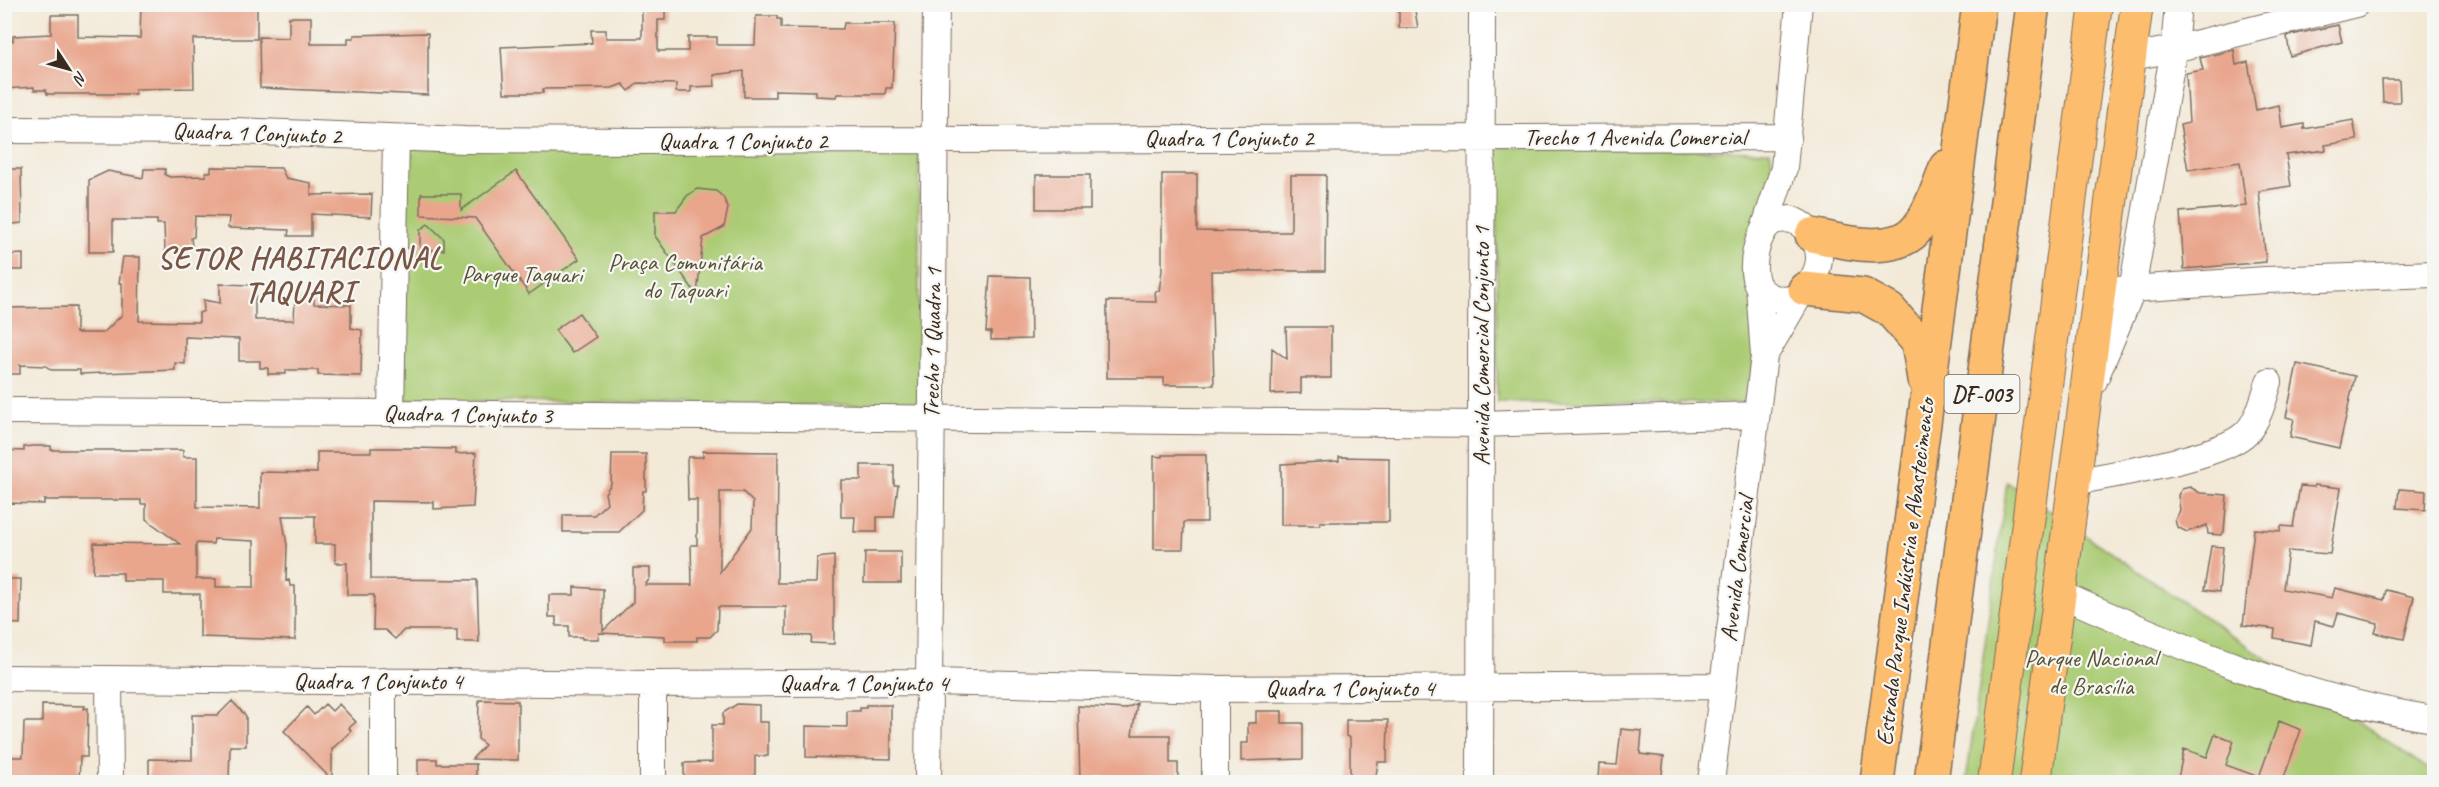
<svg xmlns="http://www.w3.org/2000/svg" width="2439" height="787" font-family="Caveat,sans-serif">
<rect width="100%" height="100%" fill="#f6f6f2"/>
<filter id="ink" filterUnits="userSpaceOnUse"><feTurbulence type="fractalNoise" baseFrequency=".0167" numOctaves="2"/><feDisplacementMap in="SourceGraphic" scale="12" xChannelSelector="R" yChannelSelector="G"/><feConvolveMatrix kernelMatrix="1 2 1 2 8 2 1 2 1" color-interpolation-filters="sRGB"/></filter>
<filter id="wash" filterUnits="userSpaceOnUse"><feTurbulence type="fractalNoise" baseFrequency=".008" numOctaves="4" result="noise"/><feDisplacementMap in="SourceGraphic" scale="24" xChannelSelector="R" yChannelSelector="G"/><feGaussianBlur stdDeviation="1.35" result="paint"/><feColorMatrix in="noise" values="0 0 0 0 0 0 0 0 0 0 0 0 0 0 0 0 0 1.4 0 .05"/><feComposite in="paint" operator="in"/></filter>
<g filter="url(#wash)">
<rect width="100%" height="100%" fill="#f3e9d7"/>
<!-- green -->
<path fill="#abcc74" stroke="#737b49" stroke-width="1.5" d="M1497,147l273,4 4,21 -24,231 -253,-1z
M401,148l518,1v257l-513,-6z
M2007,482l427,291v9h-468z"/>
<g id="blocks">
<!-- building -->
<path fill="#e9a68d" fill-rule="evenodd" d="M141,4h116v35h-64l1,49 -59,1v5h-88l-1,-4h-12v-3l-30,2v-49l9,1v-5l38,-2v-19h27v22l62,1z
M642,4h23v16h-7v31h30v-14h29v8h38l1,-29h21v3h4v9l62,1 1,-6h51l-3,65h-6l-1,6h-48l-1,3 -20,-1v-5l-41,-1v7h-31v-26l-30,4 1,11 -24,1v5h-15v-8l-38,-1 -9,8 -6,-7 -11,4 -69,1v4h-39l-3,-46 91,-4 -1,-13h15v8h36z
M1399,5h15l4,23h-19z
M289,17h22v27h37v-6h6v-3l74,-2v62l-168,-7 -1,-51 30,1z
M2338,25l4,17 -52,14 -3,-20z
M2234,50l2,15 12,-3 8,48 23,-5 3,23 22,-4v5l49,-9 4,20 -32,5 1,5 -40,5 5,31 -32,5 7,71 -82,7 -4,-57 66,-6 -6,-44 -52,8 -8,-45 9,-2 -3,-50 17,-3 -3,-12z
M2382,80h17l1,22h-17z
M211,167l70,1 5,10 25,5v12l61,-1 -1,23 -60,-3v22h-23l1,-6 -61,-2 1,-11 -34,-1 -1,21 -3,1 1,8h-6v5h-21l-1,-27h-7v-4h-44v32h-24v-72l19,-9 35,7 1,-9h21v6l5,2 36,-1 -1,-4h6z
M4,169h17l1,54 -18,2z
M516,171l63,88 -50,35 -54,-76 -54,-3v-21h40v16z
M1162,174h35v57l50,1h44v-57h35l-1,96h-114l3,114h-50v-7h-57v-77l49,1 -1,-11h4l3,-21z
M1036,175h54v34h-54z
M697,189l19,2 7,6 5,11 -4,19 -21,11 -6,57 -42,-59v-25h21l11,-15z
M428,224l16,15v11h-24v-20z
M23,254v16h-19v-15z
M123,257h17l-1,64 60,1v-9l5,-2 -1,-11 17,3v-19l32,1 3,4v31h39l1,-21h19v5l37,1v23l11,2 -1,46 -43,-1v-5h-32v4h-18v-6h-8v-7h-21v-22l-54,-2v27l-10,-1v7l-95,4v-4h-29l-5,-4 -26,-1v9h-16v-66l72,-1v26h27l19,-18v-32h-3z
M990,276l40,1 1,62 -40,1v-8h-5z
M579,313l17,24 -24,16 -17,-23z
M1286,327h45v51h-30v15l-30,1 1,-46 15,11z
M2297,364l58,12 -16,72 -49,-11 4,-18 -8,-2z
M33,446h18v4h132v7h14v50l63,1v-36l57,1v-21h54v-4h43l41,1v5l21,-1 -3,54 -39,2v-7l-63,-1v78l106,1 2,62h-22v-12h-53l-9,9 -10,-9h-12l1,-35h-27v-32h-12v-19h-20v-28h-33l5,29 -1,36 3,-1 1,6h5v54l-95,-3v-43h-36v-13h-41v-8h-30l1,-30 86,1 -34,-25v-15h-5v-4h-97v4l-40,-1v-53l20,1v-4zM214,539l40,2v46h-38v-8h-20v-36l17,1z
M703,451l75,1 -1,131h39l1,-25 17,-2v88l-23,-1 1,-7 -26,-1v-28h-68l-1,23 -7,7h-13v4h-32v-5l-66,-3 -1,6h-16v-2h-13v-11h-13v-9h-7v-22h25v-8l29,2v42l30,-29v-34h17v10l-5,7h47l-1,-40h6v-45h-9l-1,-40 1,-3h15zM720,492h23l10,10 -1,26 -32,44z
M612,454h34v37h-3l-1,19 -23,22h-56v-17h31l13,-12 -2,-10 6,-9z
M1162,455h44l1,67h-23l-1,27h-29v-93l8,1z
M1339,457l50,1v64h-69v3h-39v-61l58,-3z
M861,465h33v20h4l-4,32h-17v15h-23l1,-15h-14v-37h20z
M2314,485l27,3 -11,66 -42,-3 -5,38 49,9 3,-10 49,12 2,-10 28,7 -10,42 -29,-6 3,-10 -40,-10 -4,13 -19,-5 -4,24 -37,-7 1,-9 -32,-4 11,-96 26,2 1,-5 12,1 7,-41 14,1z
M2190,487l10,6 27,2 -3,37 -3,3 -13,-1 -1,-9 -20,7 -10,-5 -2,-7 5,-10 -2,-15 4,-6z
M2399,489l27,2 -1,19 -28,-2z
M2211,546l12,1 -4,45 -15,-2z
M865,552h36v31h-37z
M4,579h17l-1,45 -16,-1z
M479,700l39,1v59l-46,-1 13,-14 -7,-6z
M232,701l14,15v30h-16l-1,35h-80v-22l43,1v-45h26z
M1137,703l-5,32h38v28h8v20h-47v-6h-35v6h-16l-2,-77 47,3z
M325,704l7,7 7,-7 17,18 -7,6 2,3 -19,18v31l-48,-49 23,-24 7,8z
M737,704l22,1v17h9v34h-13v27h-71v-20l28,-1v-37h11v-12z
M42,705l43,1 -1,3 4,-1 -1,49h-7l-1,26h-75v-26h19l1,-35h18z
M866,705h25v54l-85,-2v-31l41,1v-16h13v-3h6z
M1256,711h26v12h21v36l-62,2v-18h7v-20h8z
M1346,720h42l-1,42h-9l-3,21h-25v-45l-4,-2z
M2279,721l22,9 -19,53h-105l7,-34 23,8 8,-23 19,7 -8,24 33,12z
M1621,729l21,2 -2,23 24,3 -3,26h-46l-17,-4 1,-15 18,1z
M418,759h19v5h39v19h-58z"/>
</g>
</g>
<g filter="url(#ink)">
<use href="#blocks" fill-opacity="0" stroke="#7b6d5f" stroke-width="1.5"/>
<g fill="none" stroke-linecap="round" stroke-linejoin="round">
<!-- minor casing -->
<g stroke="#7b6d5f" stroke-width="28">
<path id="minor" d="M2131,57l43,-8 182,-45
M4,130l231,1 230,9 181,1 1142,-4
M1790,219c25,9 37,36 23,59 -10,17 -22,27 -41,19 -5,-2 -11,-6 -14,-11 -9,-16 -2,-54 14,-64 5,-3 12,-2 18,-3z
M1764,229l20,-61 15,-164
M2115,290l150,-10 169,-6
M1764,356l34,-58
M2094,381l38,-91 42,-241 4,-45
M4,411l387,2 1090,11 275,-9
M391,413l5,-275
M2075,482c37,-8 148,-24 172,-50 12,-13 17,-34 22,-50
M2060,594c119,53 245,106 374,125
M4,678l649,6 275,-2 287,7 508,-3
M109,679l1,103
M383,782v-101
M653,782v-98
M928,782l8,-778
M1215,782v-93
M1480,782l2,-778
M1711,782l53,-426 -5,-69"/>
</g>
<!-- major casing -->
<g stroke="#7b6d5f" stroke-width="34">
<path id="major" d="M1994,782l102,-778
M2035,782l102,-778"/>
</g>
<!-- highway casing -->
<g stroke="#7b6d5f" stroke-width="36">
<path id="highway" d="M1812,235c28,6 74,19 100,-1 14,-12 28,-50 34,-67
M1805,289l58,6 27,15 28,32 6,37
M1877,782l102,-778
M1931,782l102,-778"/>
</g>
<!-- minor -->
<use href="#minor" stroke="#fff" stroke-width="26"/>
<!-- major -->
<use href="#major" stroke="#fcbd6e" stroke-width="32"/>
<!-- highway -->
<use href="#highway" stroke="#fcbd6e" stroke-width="33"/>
</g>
</g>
<g text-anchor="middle" stroke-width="4.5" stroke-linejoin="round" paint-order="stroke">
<!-- shield labels -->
<rect fill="#f6f6f2" stroke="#73675e" stroke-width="1.5" x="1944.5" y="375" width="75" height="38" rx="4.5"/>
<g font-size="22" font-weight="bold" fill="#3b2a1e">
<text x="1982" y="402">DF-003</text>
</g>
<!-- street labels -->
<g font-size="24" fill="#3b2a1e" stroke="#f6f6f2">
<text transform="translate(257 133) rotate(2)" y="8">Quadra 1 Conjunto 2</text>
<text x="1635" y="145">Trecho 1 Avenida Comercial</text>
<text x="1229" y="146">Quadra 1 Conjunto 2</text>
<text x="743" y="149">Quadra 1 Conjunto 2</text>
<text transform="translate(932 343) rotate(-89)" y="8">Trecho 1 Quadra 1</text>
<text transform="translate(1481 346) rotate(-90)" y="8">Avenida Comercial Conjunto 1</text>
<text transform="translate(468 414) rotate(1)" y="8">Quadra 1 Conjunto 3</text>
<text transform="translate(1737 569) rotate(-83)" y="8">Avenida Comercial</text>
<text transform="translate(1905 572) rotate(-83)" y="8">Estrada Parque Indústria e Abastecimento</text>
<text x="378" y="689">Quadra 1 Conjunto 4</text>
<text x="864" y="691">Quadra 1 Conjunto 4</text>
<text x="1350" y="696">Quadra 1 Conjunto 4</text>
</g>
<!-- park labels -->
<g font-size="24" fill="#575234" stroke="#f6f6f2">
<text x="685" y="270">Praça Comunitária<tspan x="685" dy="28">do Taquari</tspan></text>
<text x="522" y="282">Parque Taquari</text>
<text x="2091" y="666">Parque Nacional<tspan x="2091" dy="28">de Brasília</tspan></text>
</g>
<!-- district labels -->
<g font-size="30" font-weight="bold" letter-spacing="1.5" fill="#785545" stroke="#f6f6f2">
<text x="300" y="268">SETOR HABITACIONAL<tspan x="300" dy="34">TAQUARI</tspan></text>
</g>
</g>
<!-- margin -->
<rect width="2439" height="787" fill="none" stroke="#f6f6f2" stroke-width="24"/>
<!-- north arrow -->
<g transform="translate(69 69) rotate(126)" stroke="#f6f6f2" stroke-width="4.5" paint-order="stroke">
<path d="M0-4.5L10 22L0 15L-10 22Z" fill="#3b2a1e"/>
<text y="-9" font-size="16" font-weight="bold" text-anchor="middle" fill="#3b2a1e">N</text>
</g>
</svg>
